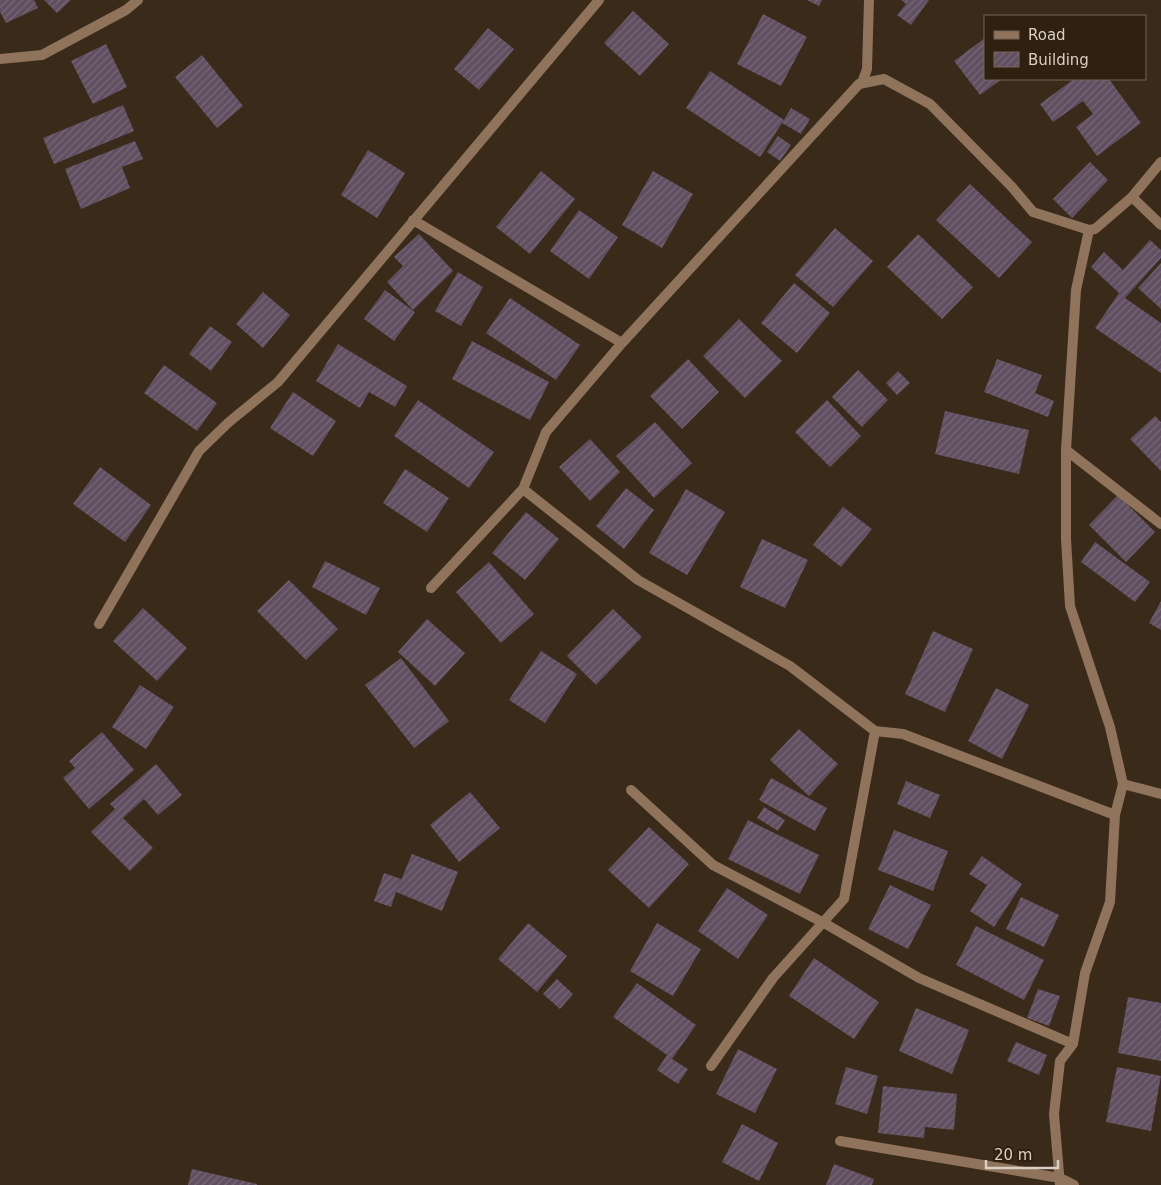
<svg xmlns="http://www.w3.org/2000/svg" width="1161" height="1185" font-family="'DejaVu Sans',sans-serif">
<defs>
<pattern id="building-hatch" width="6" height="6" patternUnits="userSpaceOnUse" patternTransform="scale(1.25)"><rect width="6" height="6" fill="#604f61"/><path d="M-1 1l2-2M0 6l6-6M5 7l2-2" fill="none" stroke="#766776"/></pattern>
</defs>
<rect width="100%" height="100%" fill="#392a19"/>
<!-- building -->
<path fill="url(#building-hatch)" d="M0,0h34l4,8 -32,15 -6,-11z
M44,0h27l-14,13z
M807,0h15l-3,6z
M901,0h28l-18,25 -14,-10 9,-11z
M633,11l36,33 -29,32 -36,-33z
M763,14l44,23 -26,49 -44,-22z
M488,28l26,21 -35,41 -25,-21z
M985,38v41h17l-22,16 -26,-34z
M106,44l21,43 -34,17 -22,-43z
M202,55l41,51 -26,22 -42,-51z
M710,71l74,49 7,-12 19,11 -9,15 -19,-11 -22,34 -74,-49z
M1074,79h35l32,44 -44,33 -21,-29 17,-13 -10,-13 -30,21 -13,-18z
M123,105l11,26 -80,33 -11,-26z
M778,136l13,9 -11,16 -13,-9z
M135,141l8,18 -21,8 8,21 -49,21 -16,-40z
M368,150l37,23 -28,45 -36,-23z
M1090,162l18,18 -36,38 -19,-19z
M541,171l34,28 -45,55 -34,-27z
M653,171l40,23 -31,54 -40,-23z
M970,184l62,58 -33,36 -63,-58z
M579,210l39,27 -29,42 -39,-28z
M835,228l38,33 -40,46 -38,-32z
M419,234l34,37 -40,39 -26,-28 16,-16 -9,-9z
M918,234l55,53 -31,32 -55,-52z
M1150,240l11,10v8l-36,40 36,25v50l-66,-45 24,-35 -28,-26 13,-15 19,18z
M1161,263v46l-23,-21z
M458,272l25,15 -22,39 -26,-15z
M794,283l36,30 -33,40 -36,-30z
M385,290l30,22 -21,29 -30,-22z
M263,292l27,23 -27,33 -27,-24z
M510,298l70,47 -24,35 -70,-47z
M739,319l43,42 -37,37 -42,-42z
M210,326l22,16 -21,29 -22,-17z
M472,341l77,41 -19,38 -78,-41z
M338,344l69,42 -12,21 -26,-15 -9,16 -44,-27z
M688,359l31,33 -37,37 -32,-33z
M997,359l45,16 -7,18 19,8 -6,16 -64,-25z
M164,365l53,38 -20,28 -53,-38z
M858,370l30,30 -26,27 -30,-30z
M898,371l12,12 -13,12 -11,-12z
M293,392l43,29 -23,35 -43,-28z
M418,400l76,52 -25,36 -75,-52z
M827,400l34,36 -31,31 -35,-35z
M945,411l84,19 -10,44 -84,-20z
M1155,416l6,6v49l-31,-32z
M655,422l37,41 -38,35 -38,-42z
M590,439l30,33 -30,29 -31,-34z
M100,467l51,38 -26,37 -52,-38z
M405,469l44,29 -22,34 -44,-29z
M626,488l28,22 -30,39 -28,-23z
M686,489l39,23 -38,63 -38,-22z
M1118,495l37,37 -29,30 -37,-37z
M843,507l29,22 -31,38 -28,-22z
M526,512l33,27 -34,41 -33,-27z
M762,539l46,21 -23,48 -45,-21z
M1095,542l55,40 -15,20 -54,-40z
M325,561l55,27 -14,27 -54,-28z
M489,562l45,52 -33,29 -45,-51z
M289,580l49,49 -32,31 -49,-49z
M1161,601v29l-12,-7z
M143,608l44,40 -30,33 -44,-40z
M613,609l29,28 -46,48 -29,-29z
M427,619l38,34 -30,33 -37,-34z
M933,631l40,18 -28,63 -40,-18z
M541,651l36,23 -32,49 -36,-23z
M401,658l48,63 -35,27 -49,-63z
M140,685l34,22 -28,42 -34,-22z
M996,688l33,17 -27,54 -34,-18z
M799,729l39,35 -29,32 -39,-36z
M102,732l32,38 -45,39 -26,-31 12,-10 -6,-7z
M156,764l26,31 -24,20 -14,-16 -21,19 30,30 -23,23 -39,-39 24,-23 -5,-5z
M771,778l56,30 -12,23 -56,-31z
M906,781l34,14 -10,23 -33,-14z
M470,792l30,36 -41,34 -29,-37z
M764,807l21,13 -7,11 -21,-13z
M748,820l71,35 -19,39 -72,-35z
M649,827l40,37 -40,44 -41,-38z
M894,830l54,21 -15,40 -55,-21z
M412,854l46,18 -16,39 -46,-19 -5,15 -17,-6 10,-28 17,6 -3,8z
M982,856l40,28 -28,43 -24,-16 17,-26 -18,-11z
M890,885l41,20 -23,44 -40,-20z
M727,888l41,27 -30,44 -40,-28z
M1021,897l38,18 -15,32 -38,-18z
M528,923l39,33 -30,36 -39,-33z
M657,923l44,26 -28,47 -43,-25z
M976,926l68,34 -20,40 -68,-35z
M814,958l65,44 -25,37 -65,-43z
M557,979l16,15 -13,15 -17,-15z
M637,983l59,42 -24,34 16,10 -10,15 -21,-14 10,-15 -54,-38z
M1038,989l22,7 -11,30 -22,-8z
M1128,997l33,6v58l-43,-8z
M916,1008l53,22 -17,44 -53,-23z
M1016,1042l31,13 -8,20 -32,-14z
M738,1049l39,20 -22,44 -39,-19z
M846,1067l32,9 -11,38 -32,-10z
M1117,1067l44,9 -10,55 -45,-9z
M883,1086l74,8 -3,36 -29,-3 -1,11 -46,-5z
M742,1124l36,19 -19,38 -37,-19z
M834,1164l40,15 -2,6h-46z
M192,1169l65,15v1h-69z"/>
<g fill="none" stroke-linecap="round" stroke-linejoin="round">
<!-- street -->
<path stroke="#8f735b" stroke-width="10" d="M0,59l42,-4 84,-45 12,-10
M862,83l5,-14 2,-69
M1132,197l29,28
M413,220l209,123 -76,89 -23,57 -92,99
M622,343l237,-259 25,-5 46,25 82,83 21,25 56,18
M1066,450l95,74
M523,489l115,91 152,86 85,65 28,3 212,81
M99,624l100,-173 30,-29 49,-40 321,-382
M1123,784l38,10
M631,790l82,75 111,58 95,55 154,66
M711,1066l62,-88 71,-79 31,-168
M840,1141l220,37 14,7
M1060,1185l-6,-71 6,-53 13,-17 12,-71 25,-71 5,-87 8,-31 -13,-57 -40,-121 -4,-67v-89l10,-160 13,-60 6,-1 37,-32 29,-35"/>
</g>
<!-- legend -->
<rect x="984" y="15" width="162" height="65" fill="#2f200f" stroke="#736658"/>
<rect x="994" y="31" width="25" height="8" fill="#8f735b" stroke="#736658"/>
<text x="1028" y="40" font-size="15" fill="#d9cfc5">Road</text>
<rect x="994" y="52" width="25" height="15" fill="url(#building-hatch)" stroke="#736658"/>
<text x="1028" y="65" font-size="15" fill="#d9cfc5">Building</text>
<!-- scale -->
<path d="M986 1160v8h72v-8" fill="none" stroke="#d9cfc5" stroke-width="2.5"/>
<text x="994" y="1160" font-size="15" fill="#d9cfc5" stroke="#2f200f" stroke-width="4" paint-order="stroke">20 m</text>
</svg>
